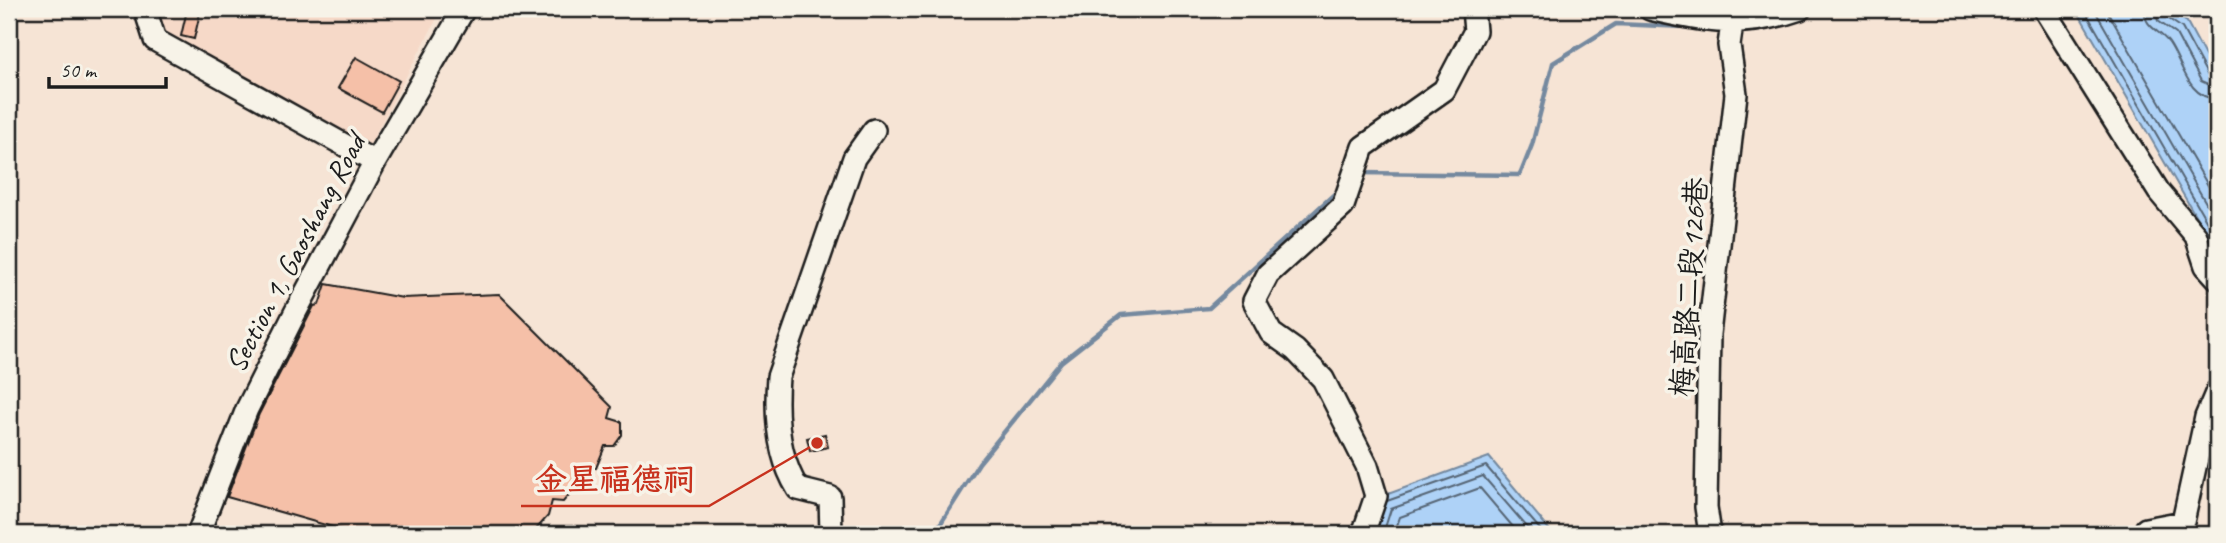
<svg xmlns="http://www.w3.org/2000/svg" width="2226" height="543" font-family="Caveat,'LXGW WenKai TC',sans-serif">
<rect width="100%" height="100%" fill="#f6e4d5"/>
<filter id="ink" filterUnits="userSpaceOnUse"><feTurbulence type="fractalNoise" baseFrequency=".0143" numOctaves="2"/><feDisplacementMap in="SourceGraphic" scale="14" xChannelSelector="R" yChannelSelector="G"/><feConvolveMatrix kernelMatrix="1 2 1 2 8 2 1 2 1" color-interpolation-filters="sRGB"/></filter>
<g filter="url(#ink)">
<!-- built -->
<path fill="#f6d9c8" d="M153,9h289l-74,139 -207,-113z"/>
<!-- water -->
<path fill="#aed2f7" stroke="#74899f" stroke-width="2" d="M2076,9h90l21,13 30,56v175z
M1489,457l64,77h-186l10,-36z"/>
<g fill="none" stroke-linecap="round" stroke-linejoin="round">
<!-- shore -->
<path stroke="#566574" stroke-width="2" d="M2084,9l133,230
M2094,9l123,213
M2106,9l111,192
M2144,9c1,20 15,20 25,34 14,20 18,55 48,56
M2155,9l3,12 18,13 25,47 16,7
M2163,9l3,8 16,11 26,48 9,4
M1387,501l99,-35 58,68
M1383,534l8,-25 92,-33 50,58
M1394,534l6,-17 80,-29 39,46"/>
<!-- stream -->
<path stroke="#74899f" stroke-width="4.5" d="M1359,173l161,2 12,-30 21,-82 63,-39 70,3
M934,534l45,-71 82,-101 60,-47 88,-7 133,-121"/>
</g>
<!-- building -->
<path fill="#f5c0a8" stroke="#1c1c1c" stroke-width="2" d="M187,10l13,3 -6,26 -13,-3z
M356,57l43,24 -17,31 -44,-24z
M326,284l77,14 96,-4 113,113 -3,11 13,4v13l-8,11h-9l-9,22 -4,-1 -29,35 -11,-1 -4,15 -16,18h-175l-130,-37 32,-83 55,-108 5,-1z
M825,434l3,13 -18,4 -3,-13z"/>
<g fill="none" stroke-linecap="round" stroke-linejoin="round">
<!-- minor casing -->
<g stroke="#1c1c1c" stroke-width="26">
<path id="minor" d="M145,9l10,31 220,122
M1650,9c55,13 94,20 150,0
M2044,9l115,183 37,44 10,30 11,12
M198,534l49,-125 48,-96 80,-151 89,-153
M831,534l-1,-37 -32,-8c-21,-33 -23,-74 -20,-112l76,-219 20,-28
M1363,534l13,-38 -9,-30 -44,-87 -28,-29 -24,-17 -17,-32 14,-27 75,-68 20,-59 81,-57 31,-59 -2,-22
M1710,534l-4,-27 3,-173 27,-240 -7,-49 3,-21 10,-15
M2144,534l2,-5 37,-7 23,-105 11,-26"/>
</g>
<!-- minor -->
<use href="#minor" stroke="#f7f3e8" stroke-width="21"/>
</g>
</g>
<g text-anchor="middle" stroke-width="7" stroke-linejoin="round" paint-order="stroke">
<!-- street labels -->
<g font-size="30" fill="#1c1c1c" stroke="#f7f3e8">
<text transform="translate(295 253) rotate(-62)" y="10">Section 1, Gaoshang Road</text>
<text transform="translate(1689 287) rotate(-86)" y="10">梅高路二段126巷</text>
</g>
</g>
<!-- callouts -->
<path fill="none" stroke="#c8321e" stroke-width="2.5" d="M817 443L709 506H521"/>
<circle fill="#c8321e" stroke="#f7f3e8" stroke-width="2.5" cx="817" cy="443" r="7"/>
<g font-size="32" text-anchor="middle" font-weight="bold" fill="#c8321e" stroke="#f7f3e8" stroke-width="7" stroke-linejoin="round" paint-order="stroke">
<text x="615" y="490">金星福德祠</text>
</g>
<!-- margin -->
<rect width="2226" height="543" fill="none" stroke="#f7f3e8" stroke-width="35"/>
<rect x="18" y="18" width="2191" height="508" fill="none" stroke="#1c1c1c" stroke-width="2.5" filter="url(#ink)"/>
<!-- scale -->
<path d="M49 77v10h117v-10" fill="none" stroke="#1c1c1c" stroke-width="3.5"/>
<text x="60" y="77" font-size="21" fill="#1c1c1c" stroke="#f7f3e8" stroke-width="5" paint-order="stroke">50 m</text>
</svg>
